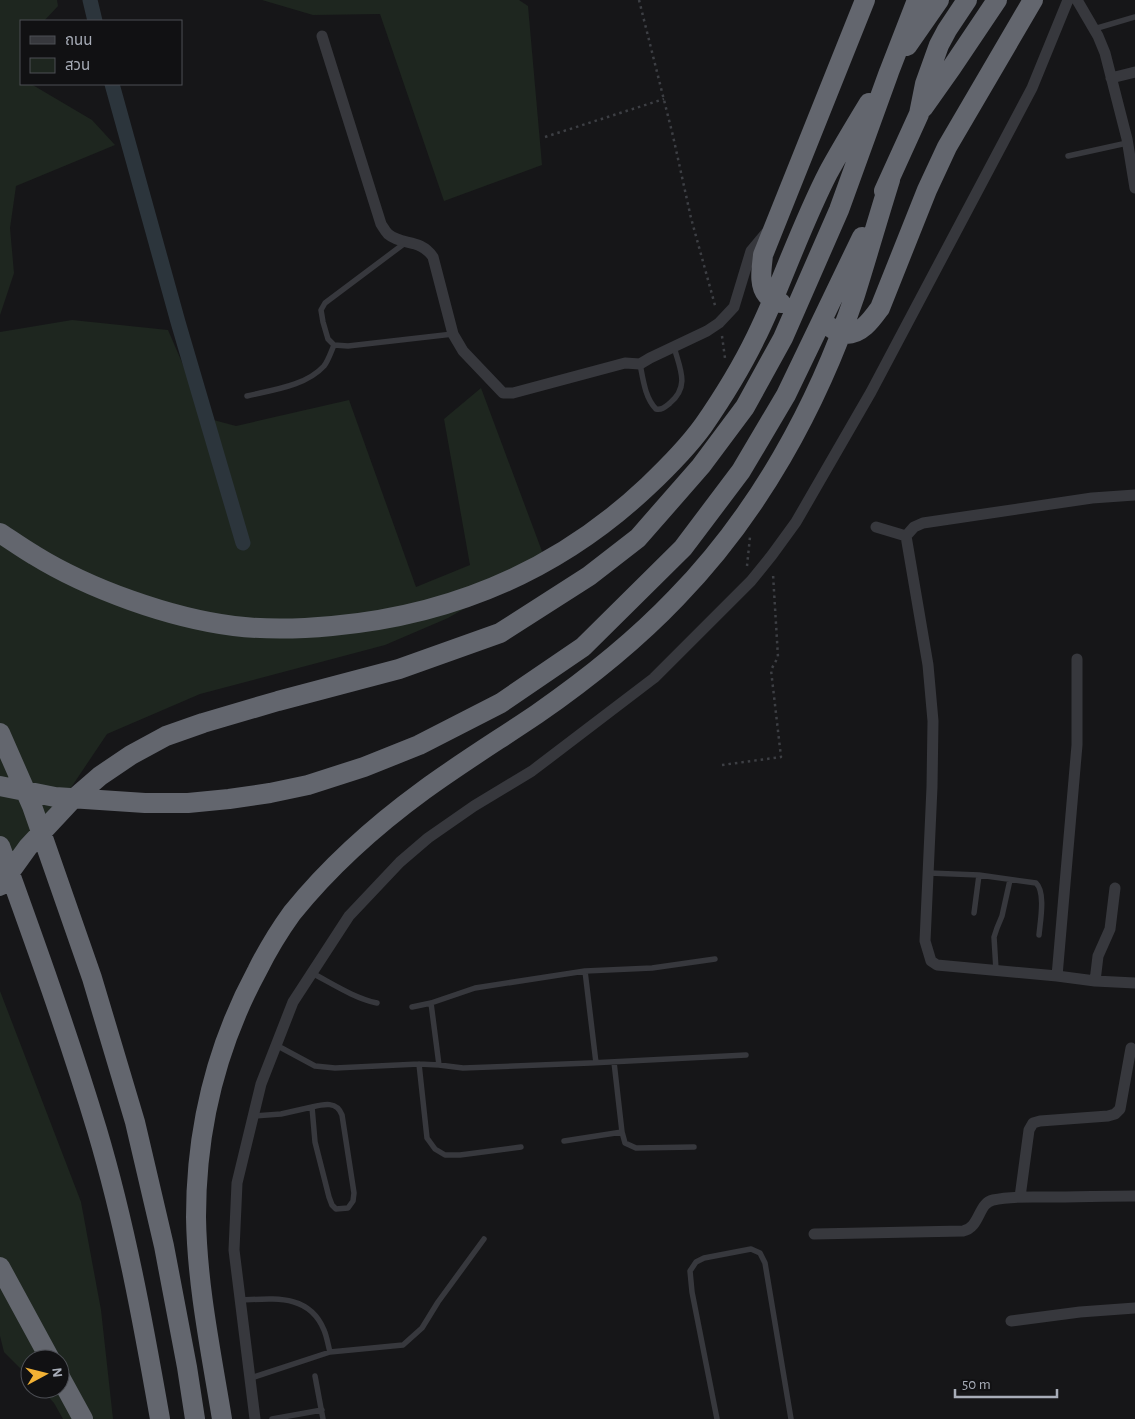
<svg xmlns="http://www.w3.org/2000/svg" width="1135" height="1419" font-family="'Alegreya Sans','Noto Sans Thai',sans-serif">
<rect width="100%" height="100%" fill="#161618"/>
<!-- green -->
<path fill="#1e261f" d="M0,0h57l1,6 -14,15h-23v63h10l61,36 23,25 -99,41 -6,42 4,45 -14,42z
M262,0h257l9,6 14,159 -98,36 -64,-187 -67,1z
M72,320l96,10 38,88 30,8 113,-26 67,187 54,-22 -26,-146 37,-31 65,174 -98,56 -63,27 -185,49 -93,40 -43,64 -64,70v-536z
M0,991l81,211 20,108 12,109h-50l-9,-16 -13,-14h19v-30h-30v19l-26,-26 -4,-16z"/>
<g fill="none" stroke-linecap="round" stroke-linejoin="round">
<!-- canal -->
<path stroke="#2c353c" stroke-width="15" d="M90,0l5,21
M112,84l66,238 65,221"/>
<!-- path -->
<path stroke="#3d3f44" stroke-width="2.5" stroke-dasharray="2.5 4" stroke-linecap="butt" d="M639,0l34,136 18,82 25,91
M545,137l119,-38
M722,336l3,22
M747,566l3,-29
M722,765l59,-8 -10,-87 7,-13 -5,-83"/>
<!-- service -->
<path stroke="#37383d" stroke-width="5.5" d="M1094,29l41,-12
M1068,156l59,-13
M405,243l-80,60 -4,7 2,12 5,17 6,6 14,1 105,-12
M640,364c3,15 5,34 16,45 6,1 9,-2 14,-6 20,-17 10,-34 4,-56
M247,396c25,-6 59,-10 77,-30 4,-5 7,-14 10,-21
M929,873l50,2 57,8c10,9 4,40 3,52
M974,913l5,-38
M996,970l-2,-33 3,-9 5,-12 8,-36
M585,971l11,92
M312,973c21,11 42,25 65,30
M431,1003l8,62
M412,1007l19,-4 44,-15 110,-17 67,-3 63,-9
M276,1045l39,21 20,2 84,-4 20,1 24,3 127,-5 156,-8
M614,1062l8,70 3,11 11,5 58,-1
M419,1064l8,74 8,11 10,6h15l61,-8
M253,1116l28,-2 31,-7 3,35 14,55 3,8 4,4 12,-1 5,-7 1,-8 -12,-78c-5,-14 -18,-11 -30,-8
M564,1141l58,-9
M241,1300c32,-1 68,-7 83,30 3,7 4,15 6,22l73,-7 19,-17 16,-26 46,-63
M315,1376l8,43
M251,1378l79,-26
M272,1419l50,-9
M717,1419l-25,-127 -2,-21 6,-9 8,-4 47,-9 9,4 5,10 26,156"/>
<!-- minor -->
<path stroke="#37383d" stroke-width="11" d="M1077,0l21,36 7,17 22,86 8,49
M322,36l59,188c2,3 4,7 7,10 14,12 32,4 45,23l20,77 10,17 40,42h10l112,-30 15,1 10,-6 57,-27 12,-8 15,-16 17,-56 15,-18
M1111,78l24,-6
M1135,495l-43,3 -169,25 -9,4 -8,9 22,129 5,56 -1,66 -7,154 6,20 6,4 120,11 38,5 40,2
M876,527l30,9
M1057,976l20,-231v-86
M1095,981l3,-25 12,-27 5,-41
M1020,1197l9,-67 4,-7 7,-2 68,-5 7,-2 5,-5 11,-61
M814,1234l149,-3c17,-3 15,-28 30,-31 18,-4 36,-3 54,-3 29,0 59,-1 88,-1
M1011,1321l69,-9 55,-4
M255,1419l-21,-169 3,-67 24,-99 32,-82 56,-86 51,-54 28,-24 46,-32 58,-35 122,-93 97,-97 21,-26 24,-33 75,-130 161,-304 36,-88"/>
<!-- motorway -->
<path stroke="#63666e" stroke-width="20" d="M907,46l32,-46
M923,108l29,-41 45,-67
M884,191l35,-77 6,-30 14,-39 8,-15 20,-30
M781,303c-4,-2 -11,-4 -14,-8 -9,-10 -5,-28 -4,-40l102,-255
M830,327c4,3 10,6 15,7 16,1 27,-15 35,-26l47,-118 20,-43 86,-147
M0,533c11,7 22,15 34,22 55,34 136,63 200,71 33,4 66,3 98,0 122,-11 227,-56 316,-140 20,-19 39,-38 55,-60 20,-29 38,-58 53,-89 7,-14 13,-28 19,-42 17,-41 33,-83 53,-122 13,-24 27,-47 41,-70
M0,733l32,73 60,172 43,144 29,124 23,121 8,52
M0,786l55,11 90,6h43l41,-4 41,-6 38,-8 56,-18 55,-22 82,-42 82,-56 100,-99 58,-77 45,-76 76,-158
M0,846c34,94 68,188 97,284 28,94 46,192 63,289
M0,886l28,-39 42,-45 30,-26 31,-21 35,-19 37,-13 75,-22 121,-32 101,-36 89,-57 49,-38 63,-72 44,-59 38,-69 56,-128 50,-138 28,-72
M0,1267l50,92
M60,1377l23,42
M222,1419c-11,-67 -25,-134 -26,-202 0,-86 20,-170 61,-246 10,-20 22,-40 35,-58 38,-47 84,-88 132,-123 37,-27 76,-51 113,-76 49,-34 97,-72 139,-116 82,-84 141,-191 179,-303 12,-38 23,-77 35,-115"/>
</g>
<!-- legend -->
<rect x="20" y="20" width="162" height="65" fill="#111113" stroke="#4d4f55"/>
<rect x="30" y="36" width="25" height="8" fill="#37383d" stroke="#4d4f55"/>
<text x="65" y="45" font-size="15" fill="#a8adb8">ถนน</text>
<rect x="30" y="58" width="25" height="15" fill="#1e261f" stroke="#4d4f55"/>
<text x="65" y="70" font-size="15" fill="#a8adb8">สวน</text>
<!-- north arrow -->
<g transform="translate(45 1374) rotate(83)"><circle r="24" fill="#111113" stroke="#4d4f55"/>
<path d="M0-4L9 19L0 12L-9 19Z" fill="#f2b134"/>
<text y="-8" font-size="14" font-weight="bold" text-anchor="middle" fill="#a8adb8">N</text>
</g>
<!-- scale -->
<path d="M955 1389v8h102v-8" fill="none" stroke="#a8adb8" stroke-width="2.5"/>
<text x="962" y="1389" font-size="15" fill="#a8adb8" stroke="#111113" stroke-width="4" paint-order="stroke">50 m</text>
</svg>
